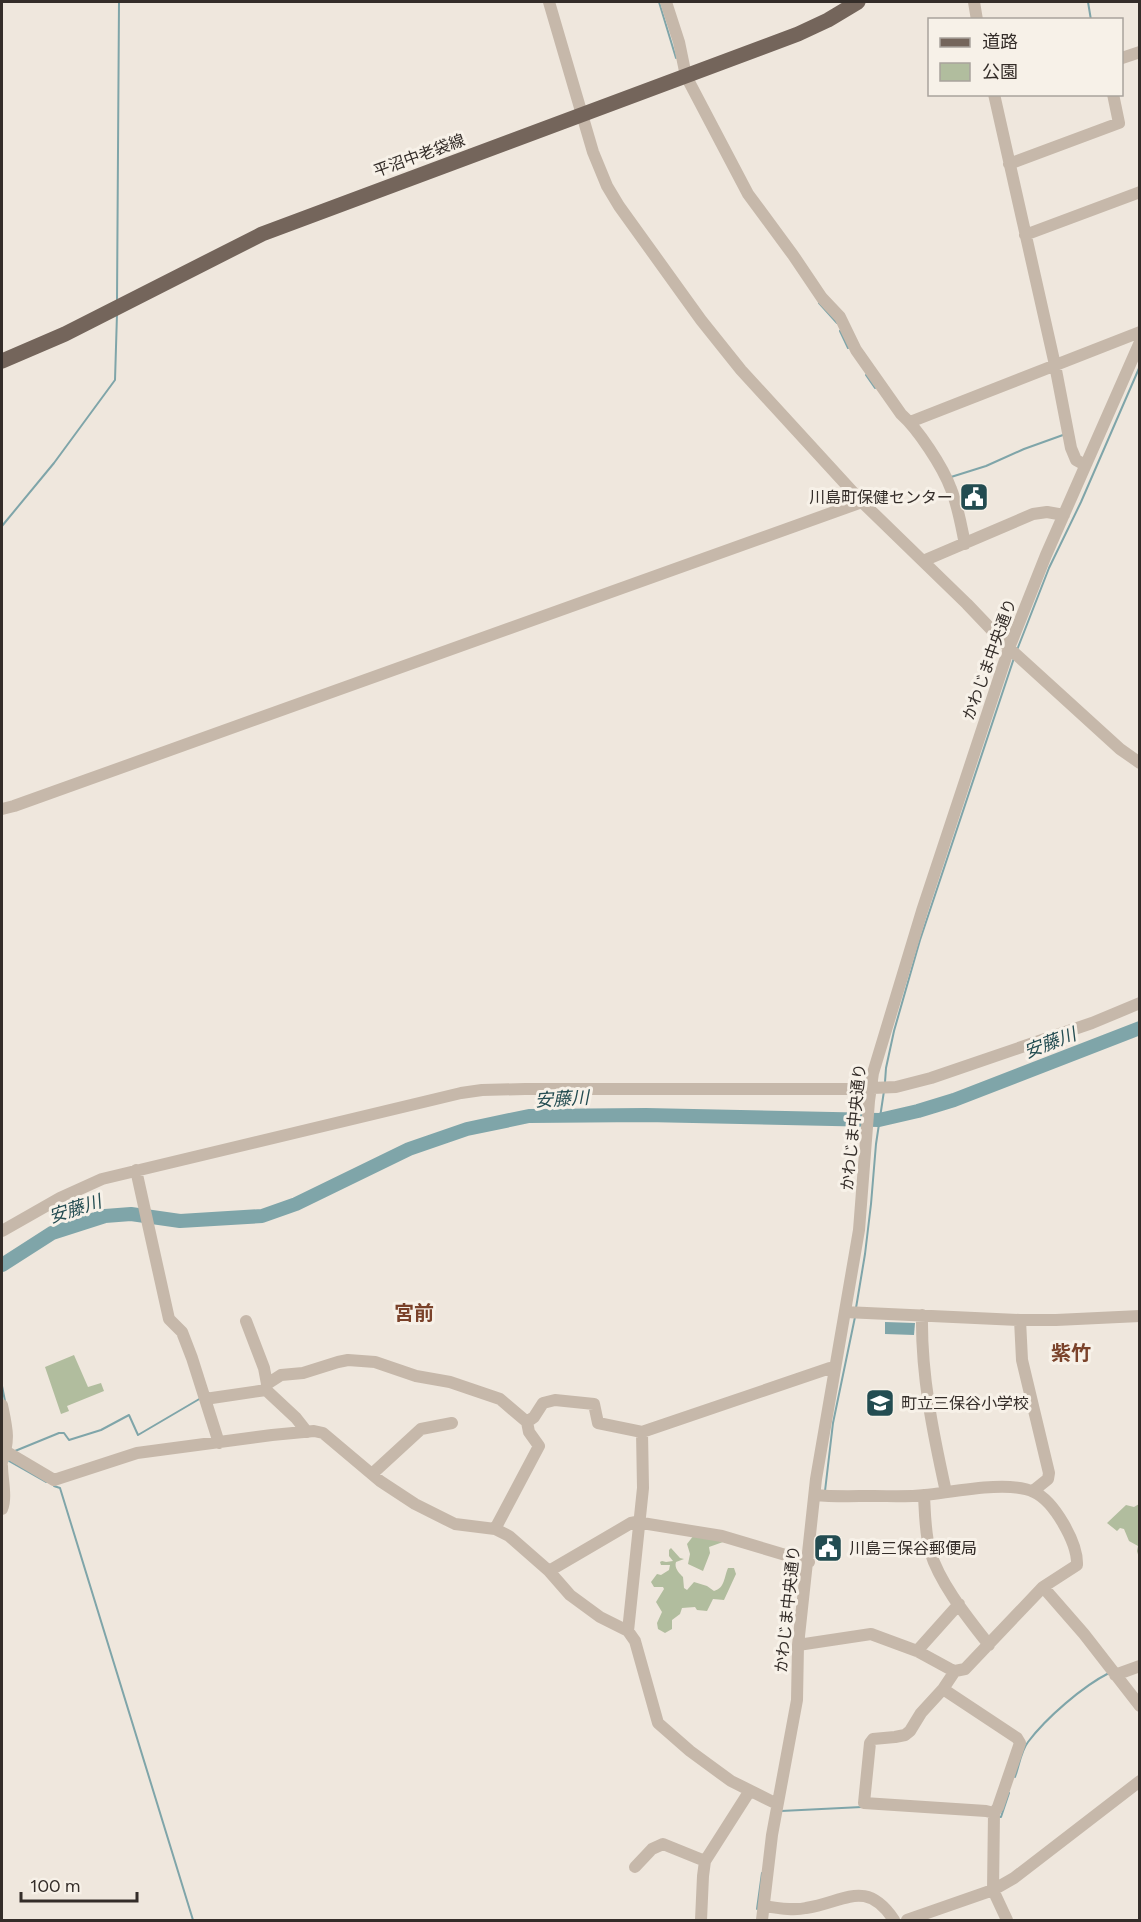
<svg xmlns="http://www.w3.org/2000/svg" width="1141" height="1922" font-family="Figtree,'Noto Sans JP',sans-serif">
<rect width="100%" height="100%" fill="#efe7dd"/>
<!-- green -->
<path fill="#b1bd9e" d="M74,1355l14,32 13,-4 3,8 -37,15 2,5 -8,3 -16,-47z
M1139,1504v54l-2,-7 1,-5 -9,-5 -5,-12 -4,-1 -3,3 -10,-8 19,-18 8,2z
M694,1535l29,7 -14,5 1,6 -7,18 -15,-7 2,-10 -3,-10z
M671,1548l9,10 4,1 -8,3c-2,6 3,11 7,15l1,11 3,2 7,-8 13,4 7,5c11,-3 10,-14 14,-23h6l2,6 -12,26 -11,-1 -6,12 -10,-1 -2,-3 -13,1 -2,6 -8,6v9l-7,4 -7,-4 -1,-6 5,-11 -6,-10 8,-13 -1,-2h-9l-3,-5 6,-8 4,1 8,-5 1,-5h-9l-1,-3 2,-1 4,1 7,-1 -4,-5v-6z"/>
<!-- water -->
<path fill="#7fa5a9" d="M885,1322l30,1 -1,12 -29,-1z"/>
<g fill="none" stroke-linecap="round" stroke-linejoin="round">
<!-- stream -->
<path stroke="#7fa5a9" stroke-width="2" d="M659,2l17,56
M1088,2l3,18
M117,302l2,-300
M819,303l18,20
M840,331l8,17
M866,375l9,13
M951,477l35,-11 38,-17 39,-14
M2,526l52,-63 61,-83 2,-66
M1017,650l32,-82 32,-66 59,-136
M885,1082l1,-14 8,-37 26,-91 94,-282
M856,1308l9,-54 6,-50 5,-60 8,-53
M2,1386l3,15
M15,1451l44,-18h5l5,7 32,-10 28,-15 9,20 63,-37
M9,1461l37,21
M54,1486l6,2 133,432
M825,1491l8,-68 22,-106
M1015,1777c4,-11 6,-26 13,-35 18,-24 55,-56 81,-69
M781,1811l81,-4
M999,1817h2l8,-24
M757,1909l5,-36"/>
<!-- river -->
<path stroke="#7fa5a9" stroke-width="14" d="M2,1265l50,-32 53,-17 26,-2 49,7 82,-5 34,-12 113,-55 58,-20 62,-13 117,-1 233,5 39,-9 36,-11 186,-72"/>
<!-- minor -->
<path stroke="#c6b8aa" stroke-width="12" d="M549,2l44,150 14,34 12,20 82,114 40,50 121,132 105,102 42,44 111,101 20,14
M666,2l13,40 7,34 62,118 45,61 29,43 18,19 16,33 45,64c17,15 42,53 50,75 7,17 10,36 14,55
M974,2l3,18
M1122,58l18,-6
M994,94l61,271 16,83 5,12 9,5
M1009,164l110,-41 -6,-29
M1025,235l115,-43
M910,422l230,-90
M923,561l110,-47 14,-2 17,3
M2,809l12,-3 848,-304
M136,1170l33,149 13,13 10,26 27,85
M2,1231l58,-33 42,-19 359,-86 21,-3 43,-1h324l47,-2 35,-9 161,-55 48,-20
M845,1312l175,8h36l84,-4
M922,1315c-1,60 11,118 24,177
M1020,1320l2,40 27,113 -1,6 -15,12
M246,1321l18,47 3,16
M266,1390l1,-6 14,-9 22,-2 35,-11 10,-2 27,2 41,14 34,6 50,17 27,23 2,10 10,14 -44,83
M266,1390l30,28 11,14
M205,1399l61,-9
M2,1405c5,24 8,34 0,57
M527,1422l7,-5 9,-14 12,-3 39,4 4,19 44,9 1,56 -15,143
M642,1432l188,-64 5,1
M2,1451h3l49,29 83,-27 135,-18 42,-4 9,2 57,48 35,23 40,20 40,5 14,7 40,35 21,24 30,22 28,14 7,10 23,82 32,28 41,30 46,23
M2,1466c0,13 5,32 0,43
M372,1474l49,-45 31,-6
M924,1495c1,19 1,38 6,56 10,33 38,67 59,94
M549,1571l82,-48 5,-1 86,14 87,26
M1043,1587l41,47 56,72
M798,1645l73,-11 46,17 33,18 5,2 10,-2 78,-82 34,-22c1,-22 -23,-64 -43,-73 -25,-12 -81,0 -109,3 -17,2 -34,1 -51,1 -19,0 -40,1 -59,-1
M917,1651l42,-47
M955,1671l-12,18 -22,24 -11,18 -5,4 -10,2 -22,2 -3,4 -6,60 122,8 8,2 -1,77 14,30
M1115,1675l25,-9
M943,1689l74,49 3,5 -22,64 -4,6
M635,1867l17,-18 11,-5 42,17
M764,1906c14,2 29,5 42,2 39,-6 60,-30 88,12
M701,1920l2,-44 2,-15 44,-69
M762,1920l10,-85 25,-135 1,-55 18,-166 43,-249 10,-129 4,-28 49,-162 87,-263 37,-93 94,-213
M907,1920l86,-30 21,-12 126,-97"/>
<!-- major -->
<path stroke="#74655b" stroke-width="15" d="M2,361l63,-27 197,-100 536,-200 30,-14 30,-18"/>
</g>
<!-- icons -->
<defs>
<g id="civic-square" transform="scale(1.5)"><rect x="-9" y="-9" width="18" height="18" rx="4" fill="#234c51" stroke="#f7f1e8"/><path d="M-.6-6.5H3V-4.5H.6V-3L4-1V1h2V6H-6V1h2V-1L-.6-3ZM-1.2 2.5V6h2.4V2.5Z" fill="#fff"/></g>
<g id="school-square" transform="scale(1.5)"><rect x="-9" y="-9" width="18" height="18" rx="4" fill="#234c51" stroke="#f7f1e8"/><path d="M0-5L7-2L0 1L-7-2ZM-4 1L0 2.5L4 1V4Q0 6-4 4Z" fill="#fff"/></g>
</defs>
<g fill-rule="evenodd">
<use href="#civic-square" x="974" y="497"/>
<use href="#school-square" x="880" y="1403"/>
<use href="#civic-square" x="828" y="1548"/>
</g>
<g text-anchor="middle" stroke-width="6" stroke-linejoin="round" paint-order="stroke">
<!-- street labels -->
<g font-size="16" fill="#342d29" stroke="#f7f1e8">
<text transform="translate(419 155) rotate(-20)" y="6">平沼中老袋線</text>
<text transform="translate(989 659) rotate(-70)" y="6">かわじま中央通り</text>
<text transform="translate(853 1127) rotate(-84)" y="6">かわじま中央通り</text>
<text transform="translate(787 1609) rotate(-84)" y="6">かわじま中央通り</text>
</g>
<!-- poi labels -->
<g font-size="16" fill="#342d29" stroke="#f7f1e8" text-anchor="start">
<text x="953" y="503" text-anchor="end">川島町保健センター</text>
<text x="901" y="1409">町立三保谷小学校</text>
<text x="849" y="1554">川島三保谷郵便局</text>
</g>
<!-- water labels -->
<g font-size="18" font-style="italic" fill="#234c51" stroke="#f7f1e8">
<text transform="translate(1050 1043) rotate(-21)" y="6">安藤川</text>
<text transform="translate(562 1099) rotate(-3)" y="6">安藤川</text>
<text transform="translate(75 1209) rotate(-18)" y="6">安藤川</text>
</g>
<!-- quarter labels -->
<g font-size="20" font-weight="bold" fill="#7a422a" stroke="#f7f1e8">
<text x="414" y="1320">宮前</text>
<text x="1071" y="1360">紫竹</text>
</g>
</g>
<!-- border -->
<rect width="1141" height="1922" fill="none" stroke="#342d29" stroke-width="6"/>
<!-- legend -->
<rect x="928" y="18" width="195" height="78" fill="#f7f1e8" stroke="#a9a39c" stroke-width="1.5"/>
<rect x="940" y="38" width="30" height="9" fill="#74655b" stroke="#a9a39c" stroke-width="1.5"/>
<text x="982" y="48" font-size="18" fill="#342d29">道路</text>
<rect x="940" y="63" width="30" height="18" fill="#b1bd9e" stroke="#a9a39c" stroke-width="1.5"/>
<text x="982" y="78" font-size="18" fill="#342d29">公園</text>
<!-- scale -->
<path d="M21 1892v9h116v-9" fill="none" stroke="#342d29" stroke-width="3"/>
<text x="30" y="1892" font-size="18" fill="#342d29" stroke="#f7f1e8" stroke-width="4.5" paint-order="stroke">100 m</text>
</svg>
